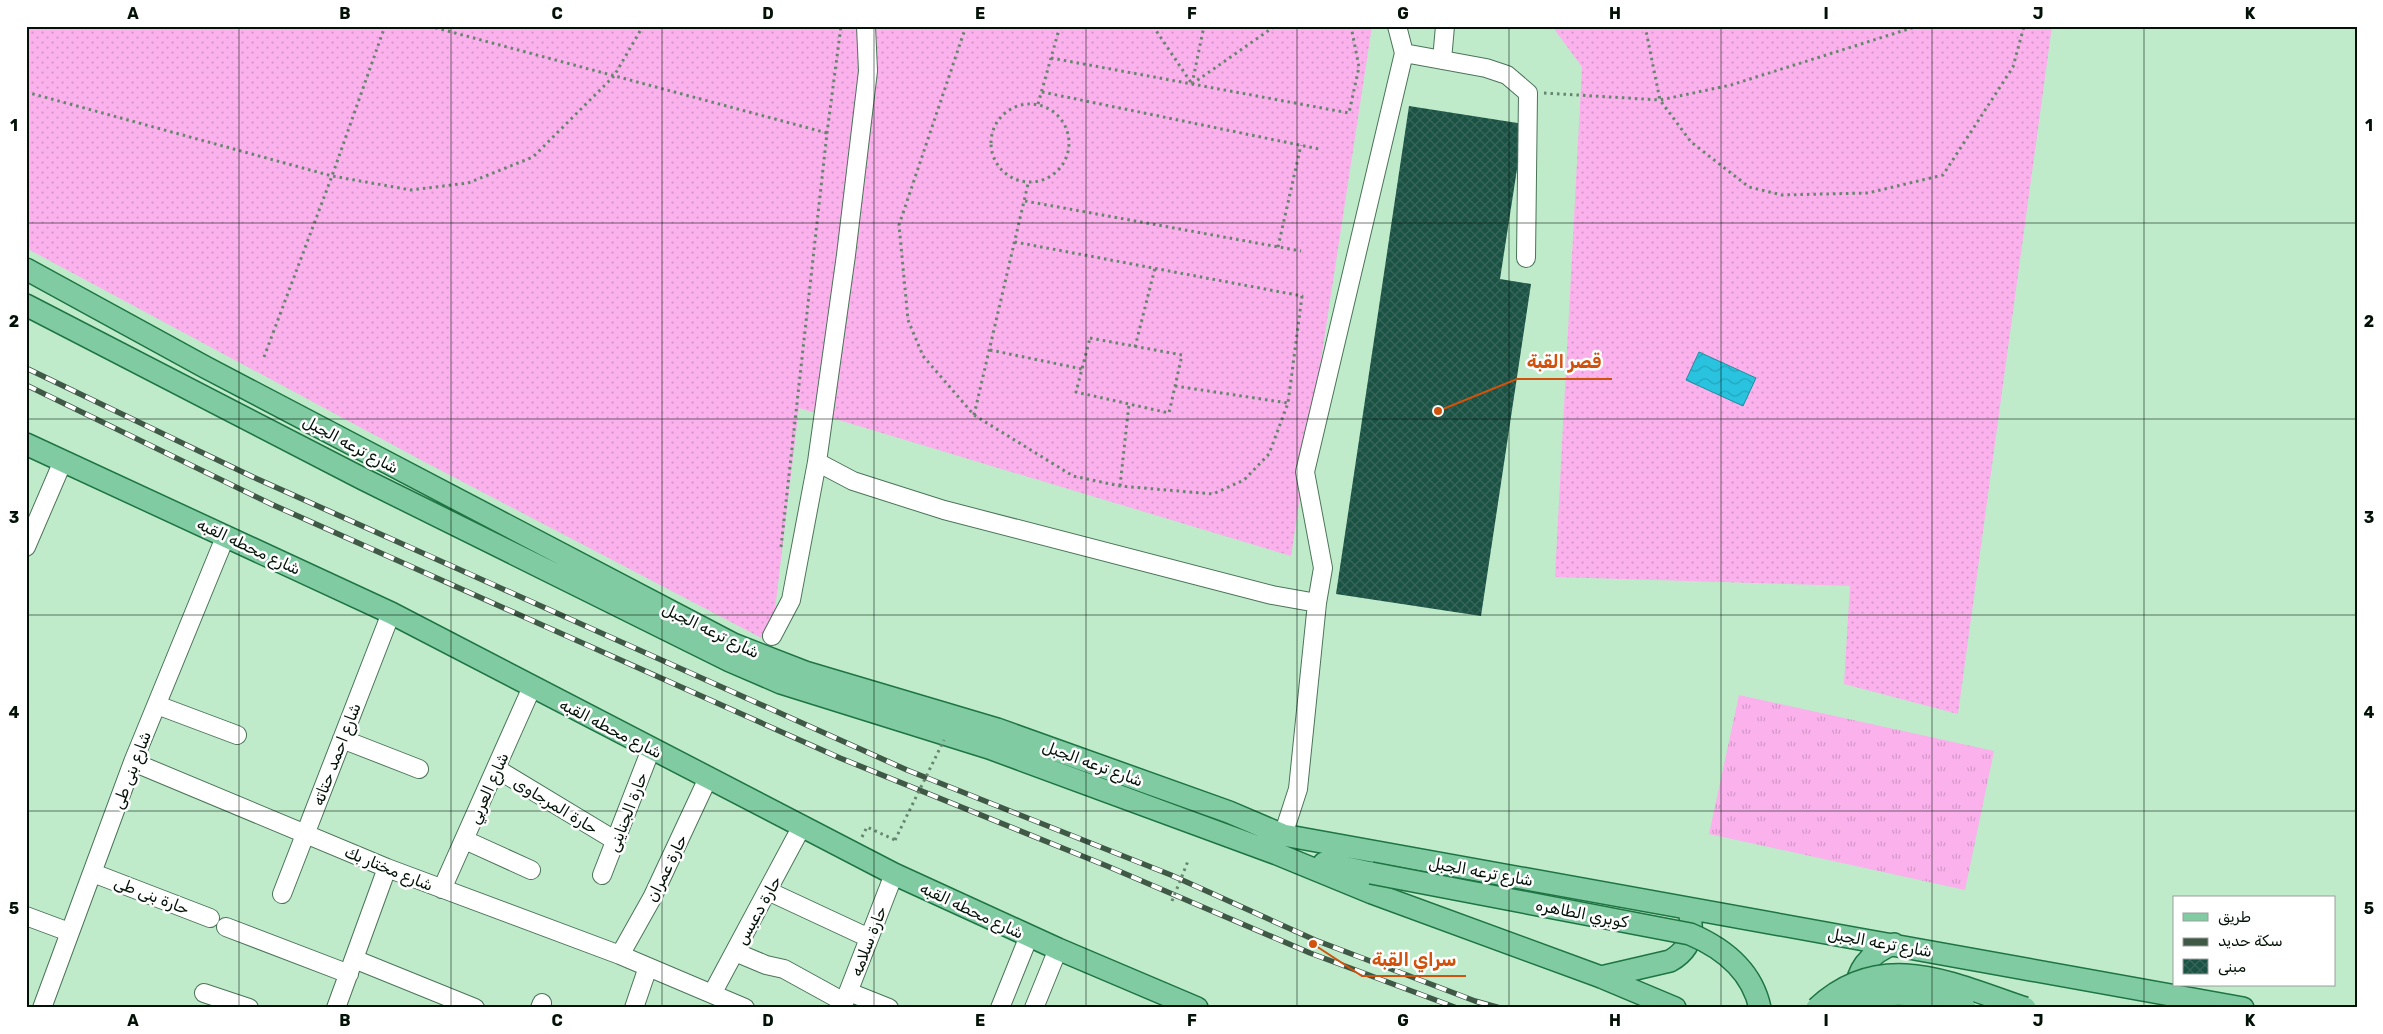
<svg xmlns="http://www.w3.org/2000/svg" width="2383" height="1034" font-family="Rubik,'Noto Naskh Arabic',sans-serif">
<defs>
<pattern id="grass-tufts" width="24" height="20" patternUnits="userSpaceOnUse" patternTransform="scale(1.25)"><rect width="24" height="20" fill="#fab1ec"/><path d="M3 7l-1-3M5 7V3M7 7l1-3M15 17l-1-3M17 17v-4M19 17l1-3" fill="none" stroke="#d597c9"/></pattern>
<pattern id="garden-dots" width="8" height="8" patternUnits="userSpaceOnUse" patternTransform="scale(1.25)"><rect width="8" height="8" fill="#fab1ec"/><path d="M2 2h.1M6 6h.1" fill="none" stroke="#d597c9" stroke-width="1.8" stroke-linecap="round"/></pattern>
<pattern id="water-waves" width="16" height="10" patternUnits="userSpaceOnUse" patternTransform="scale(1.25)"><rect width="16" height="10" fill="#29c3df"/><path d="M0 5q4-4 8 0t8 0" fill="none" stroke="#23a6be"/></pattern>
<pattern id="building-cross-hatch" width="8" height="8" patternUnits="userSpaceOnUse" patternTransform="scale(1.25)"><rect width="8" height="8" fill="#1a5244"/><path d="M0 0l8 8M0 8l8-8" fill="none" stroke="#39665b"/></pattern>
</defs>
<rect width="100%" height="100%" fill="#bfebcb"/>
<!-- grass -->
<path fill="url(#grass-tufts)" d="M1739,695l255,56 -29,139 -256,-56z"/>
<!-- garden -->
<path fill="url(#garden-dots)" d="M26,26h1346l-81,530 -492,-148 -28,235 -350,-183 -395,-212z
M1552,26h500l-94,688 -114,-30 6,-98 -295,-9 27,-510z"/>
<!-- water -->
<path fill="url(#water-waves)" stroke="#1e8e9e" d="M1699,352l57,26 -13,28 -57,-26z"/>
<!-- building -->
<path fill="url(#building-cross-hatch)" d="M1409,106l115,18 -24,155 31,5 -50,332 -145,-22z"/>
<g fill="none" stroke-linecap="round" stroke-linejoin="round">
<!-- minor casing -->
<g stroke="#4b7458" stroke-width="20">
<path id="minor" d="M1404,53l82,15 21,7 21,18 -2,165
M1442,60l3,-34
M817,462l36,19 91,29 328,85 45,8 6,-35 -18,-96 99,-419 -7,-27
M26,547l37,-86
M772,636l19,-36 26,-138 29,-207 22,-184 -2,-45
M157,705l80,30
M342,739l77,30
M133,762l254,106 233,87 125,53
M497,769l119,72
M1283,835l15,-46 19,-186
M465,840l66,30
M93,873l117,45
M602,875l49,-126
M442,889l90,-202
M768,891l101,47
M282,894l109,-281
M26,916l43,16
M226,927l123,47
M735,952l31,13 18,4 60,33
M620,955l32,-57 56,-120
M354,959l121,49
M849,992l40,16
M204,993l45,15
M712,994l90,-168
M42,1008l91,-246 93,-227
M336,1008l51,-140
M540,1008l2,-5
M634,1008l14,-41
M842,1008l52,-134
M1000,1008l29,-72
M1034,1008l24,-59"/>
</g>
<!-- major casing -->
<g stroke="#1e7443" stroke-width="24">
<path id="major" d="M26,269l179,98 528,277 72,28 192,57 232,83 54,23c320,59 640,115 960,173
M26,305l337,174 367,182 51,22 208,65 288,106 95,39 229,84 74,31
M26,444l365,169 503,261 164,75 139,59
M1324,863l47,10
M1601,977l69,-16c18,-10 24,-25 20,-45
M1858,998c-6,-26 13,-46 36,-54"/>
</g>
<!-- path -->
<path stroke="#66856f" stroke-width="3" stroke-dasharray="2.5 4" stroke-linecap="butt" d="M429,26l398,107
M966,26l-67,199 9,95 15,36 51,59 99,61 47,10 93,8 31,-14 25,-26 19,-51 14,-107 -287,-54
M1153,26l39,58
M1645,26l15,74 31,42 58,45 33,8 86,-2 75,-18 70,-108 11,-41
M1051,58l298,55 10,-46 -8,-41
M1192,84l83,-58
M1192,84l12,-58
M26,92l306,84 79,14 57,-7 65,-26 81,-81 29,-50
M1042,92l277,57
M1544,93l116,7 71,-15 187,-59
M991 143a39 39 0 1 1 78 0a39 39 0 1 1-78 0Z
M1038,104l22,-78
M1025,201l276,50
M1278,247l23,-102
M1090,338l92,17 -13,58 -93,-21z
M1135,347l20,-79
M990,350l92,19
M264,357l68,-181 53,-150
M1175,386l113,17
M974,415l54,-231
M1120,486l9,-82
M781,547l46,-414 14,-107
M862,837l5,-10 28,13"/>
<!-- minor -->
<use href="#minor" stroke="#fff" stroke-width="18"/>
<!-- major -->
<use href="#major" stroke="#80cba2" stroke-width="21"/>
<!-- rail casing -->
<g stroke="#405846" stroke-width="5.5">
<path id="rail" d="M26,368l227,109 654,293 264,105 144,65 160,61 25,7
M26,385l245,119 569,254 267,108 203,87 147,55"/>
</g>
<!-- rail -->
<use href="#rail" stroke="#fff" stroke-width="4" stroke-dasharray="11" stroke-linecap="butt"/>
<!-- major-bridge casing -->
<g stroke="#1e7443" stroke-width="24" stroke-linecap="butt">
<path id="major-bridge" d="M1371,873l319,61c33,14 62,37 70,74
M1817,1008c65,-61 136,-24 208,0
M1847,1008c39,-23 78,-13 118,0"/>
</g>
<!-- path-bridge -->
<path stroke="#66856f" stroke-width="3" stroke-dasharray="2.5 4" stroke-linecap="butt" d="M895,840l49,-100
M1172,901l16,-40"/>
<!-- major-bridge -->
<use href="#major-bridge" stroke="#80cba2" stroke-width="21"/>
</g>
<!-- grid -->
<path fill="none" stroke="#031207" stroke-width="1" stroke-opacity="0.55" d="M239,26v982M451,26v982M662,26v982M874,26v982M1086,26v982M1297,26v982M1509,26v982M1721,26v982M1932,26v982M2144,26v982M26,223h2331M26,419h2331M26,615h2331M26,811h2331"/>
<g text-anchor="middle" stroke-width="5" stroke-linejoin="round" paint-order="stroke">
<!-- street labels -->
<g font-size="16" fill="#031207" stroke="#fff">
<text transform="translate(351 444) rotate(28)" y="6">شارع ترعه الجبل</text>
<text transform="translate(249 546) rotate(25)" y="6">شارع محطه القبه</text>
<text transform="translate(711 630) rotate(26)" y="6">شارع ترعه الجبل</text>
<text transform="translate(611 728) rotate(27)" y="6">شارع محطه القبه</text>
<text transform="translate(336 754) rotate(-69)" y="6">شارع احمد حتاته</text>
<text transform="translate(1093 763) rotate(20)" y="6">شارع ترعه الجبل</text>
<text transform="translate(131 770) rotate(-69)" y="6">شارع بنى طى</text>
<text transform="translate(488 788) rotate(-66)" y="6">شارع العربي</text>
<text transform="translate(556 805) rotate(31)" y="6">حارة المرجاوى</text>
<text transform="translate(627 812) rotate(-69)" y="6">حارة الجناينى</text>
<text transform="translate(389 868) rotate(22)" y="6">شارع مختار بك</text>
<text transform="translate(666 868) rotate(-64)" y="6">حارة عمران</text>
<text transform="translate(1481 871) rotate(10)" y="6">شارع ترعه الجبل</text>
<text transform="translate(152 895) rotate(21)" y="6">حارة بنى طى</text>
<text transform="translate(758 910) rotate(-61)" y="6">حارة دعبس</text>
<text transform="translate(972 910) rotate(25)" y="6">شارع محطه القبه</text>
<text transform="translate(1582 913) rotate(11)" y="6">كوبري الطاهره</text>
<text transform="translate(868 941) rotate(-69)" y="6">حارة سلامه</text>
<text transform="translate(1880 942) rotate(10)" y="6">شارع ترعه الجبل</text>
</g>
</g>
<!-- callouts -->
<path fill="none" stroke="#d1520c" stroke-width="2" d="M1438 411L1517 379H1612M1313 944L1362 976H1466"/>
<g fill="#d1520c" stroke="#fff" stroke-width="2">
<circle cx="1438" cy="411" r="5"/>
<circle cx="1313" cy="944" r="5"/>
</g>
<g font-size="18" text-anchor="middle" font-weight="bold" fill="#d1520c" stroke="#fff" stroke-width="5" stroke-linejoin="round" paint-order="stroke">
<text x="1564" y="368">قصر القبة</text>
<text x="1414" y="966">سراي القبة</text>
</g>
<!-- border -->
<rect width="2383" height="1034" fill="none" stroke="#ffffff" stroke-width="55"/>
<!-- legend -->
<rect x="2173" y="896" width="162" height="90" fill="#ffffff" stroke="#9aa09c"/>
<rect x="2183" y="913" width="25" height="8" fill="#80cba2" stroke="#9aa09c"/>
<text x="2218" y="922" font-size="15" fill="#031207">طريق</text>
<rect x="2183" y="938" width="25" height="8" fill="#405846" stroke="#9aa09c"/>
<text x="2218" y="946" font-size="15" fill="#031207">سكة حديد</text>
<rect x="2183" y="959" width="25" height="15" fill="url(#building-cross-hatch)" stroke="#9aa09c"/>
<text x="2218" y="972" font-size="15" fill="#031207">مبنى</text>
<rect x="28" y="28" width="2328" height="978" fill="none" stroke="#031207" stroke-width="2"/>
<g font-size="16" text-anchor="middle" font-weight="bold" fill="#031207">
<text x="133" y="19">A</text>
<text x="345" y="19">B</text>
<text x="557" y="19">C</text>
<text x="768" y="19">D</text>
<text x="980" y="19">E</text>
<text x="1192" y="19">F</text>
<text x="1403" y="19">G</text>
<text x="1615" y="19">H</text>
<text x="1826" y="19">I</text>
<text x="2038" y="19">J</text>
<text x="2250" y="19">K</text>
<text x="14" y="131">1</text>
<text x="2369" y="131">1</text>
<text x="14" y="327">2</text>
<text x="2369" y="327">2</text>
<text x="14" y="523">3</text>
<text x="2369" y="523">3</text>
<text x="14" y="718">4</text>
<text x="2369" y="718">4</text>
<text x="14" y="914">5</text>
<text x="2369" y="914">5</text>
<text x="133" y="1026">A</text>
<text x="345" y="1026">B</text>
<text x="557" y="1026">C</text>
<text x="768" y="1026">D</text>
<text x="980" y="1026">E</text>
<text x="1192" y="1026">F</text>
<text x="1403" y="1026">G</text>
<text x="1615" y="1026">H</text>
<text x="1826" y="1026">I</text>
<text x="2038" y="1026">J</text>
<text x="2250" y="1026">K</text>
</g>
</svg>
